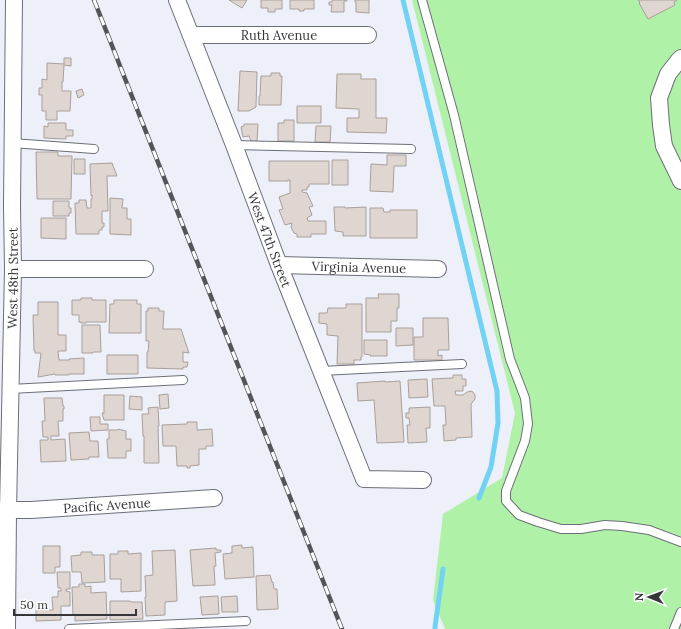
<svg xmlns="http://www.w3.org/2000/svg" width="681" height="629" font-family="Lora,serif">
<rect width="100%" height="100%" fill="#edf0f9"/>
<!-- green -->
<path fill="#b0f1a8" d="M412,0h269v629h-236l-12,-29 10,-86 59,-36 13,-65z"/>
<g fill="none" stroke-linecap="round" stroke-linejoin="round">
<!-- stream -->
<path stroke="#72d2f4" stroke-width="5" d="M403,0l94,391 1,32 -7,44 -12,31
M435,629v-2l8,-58"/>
</g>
<!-- building -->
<path fill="#e0d6d1" stroke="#a99f9a" d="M229,0h18l-5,8z
M261,0h21v9h-7v3h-7v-4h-7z
M290,0h24v9h-10v2h-5v-2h-9z
M332,0h15v1h-3v11h-13l1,-7h-3v-3h3z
M355,0h14v13l-13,-1v-10h-1z
M638,0h39l-3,2 1,3 -27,14 -9,-16 1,-1z
M64,58h7v8l-7,-1 -1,17h-1v9h9l-1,20h-13v9h-11v-9h-4v-16h-3v-7h3v-9l5,1v-17l17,1z
M240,71l17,1 -1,35 -7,4h-11z
M271,73h9v3h2l-1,29h-22v-9h1l1,-20h10z
M337,74h24v5h15v39h11l-1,15 -39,-1v-14h12v-9l-23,-1z
M82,89l2,6 -6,3 -2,-7z
M297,106h24v17h-24z
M284,120h10v21h-16v-18h6z
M48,123h18v7h7v6h-7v3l-22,-1v-12l4,1z
M244,124h14l-1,17h-6l-2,-5 -6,1 -2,-10 3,-1z
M316,126h15l-1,16h-15z
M36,152h22v4h14l-1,43h-34z
M387,155h19v11h-12l-1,26 -23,-1 1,-27 16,1z
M74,159h11v15h-11z
M332,160h16v25h-16z
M269,161h60v23h-20v3h-2v3h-5v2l5,1 6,13 -4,1 3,8 -5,3 1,3h18v13h-15v3h-14v-3l-3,-1 -3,-6 1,-4 -7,2 -6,-15 4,-1 -4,-12 11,-4v-13h-2v1h-19z
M112,163l5,13h-10l1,35h-6v12h2v4h-2v3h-3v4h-23l-1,-31h4v-3h7l1,8h4v-9h1v-4l-1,1 -1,-32z
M110,198l13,1 -1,9h5v11h4v16l-21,-1z
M53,201h16v7h2v5h-2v3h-16z
M334,207h11v1l21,-1v29h-23v-4l-8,-1z
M370,208h13l1,4h6v-2h27v28h-47z
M41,218h25v21l-25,-1z
M378,294h21v14h-2v13h-6v11h-25v-34h13z
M81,298h11v2h14v22h-20v1h-5v-1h-2v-7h-7v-15h9z
M114,300h23v4h4v29h-32l1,-29h4z
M38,302h20v33h8v16h-8l1,9h10v-1l15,-1v16h-15v1h-14v-1l-17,3 3,-24h-6v-2h-1l-1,-36h5z
M346,304h16v53h-1v3h-7v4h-17l1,-28 -11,-1v-11l-8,-1v-10h8l1,-5h18z
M148,308h11v3h5l-1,18h18l8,24 -6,-1v10h5l-1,5h-4v2l-36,-1v-16h1l1,-11h-3v-30h2z
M423,318h25l1,32h-11v6l4,-1v5h-28v-23h9z
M82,325h18l1,27h-8v1h-11z
M396,328h17v17l-17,1z
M364,340h23v16h-17l1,-1 -7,-1z
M107,355h31v19h-31z
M453,375h9v4h4v7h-3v5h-8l1,4h7l4,-3 5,-1 3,4v4l-4,5 1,33 -16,1v2l-12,1 -1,-16h3l-1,-19h-11l-2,-27 21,-1z
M427,379l1,18 -19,1 -1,-18z
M385,381v1l15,-1 4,61 -27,1 -3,-43 -16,1 -1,-18z
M168,394l1,14 -9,1 -1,-14z
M104,395h20v25h-20l-2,-7h2z
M130,396l12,1v13l-13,-1z
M44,398h18l1,8h1v3h-1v12h-5l1,15h-8v4l14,-1 1,22 -25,1 -1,-22h8v-3h-5l-1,-16h3z
M158,407l1,19h-1l1,37h-15v-27h-1l-1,-22h7l-1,-6z
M430,407v21h-4l1,14 -19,1 -1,-18h3l-1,-7h-3v-5h3v-5z
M90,417h10v7h8v6l-17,1z
M187,422h10v8l15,-1 1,17h-7v3h-7v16l-9,1v2h-3v-2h-10l-1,-20h-13l-1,-21 25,-1z
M118,429l8,2v8h5v12h-5v7h-18l-1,-19h2v-9h9z
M89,432l1,9h8l1,16h-10v2l-18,1 -2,-27z
M242,545v3l11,-1 1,30 -29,2 -2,-25 9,-1v-7z
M43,546h17v21h-5v6h-12z
M216,548v2h5v2l-6,1 1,13h-2l1,19 -22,1 -3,-36z
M175,550l2,51 -12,1v13l-19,1 -1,-19h1l-1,-21 8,-1 -1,-24z
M118,551h10v3l13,-1v38l-20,1v-13h-11v-25h8z
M81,552h11v3h12l1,27 -23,1 -1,-11h-9l-1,-16 10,-1z
M57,572h13v17h-4v2l4,1v14h-9v14l-25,1v-11h17l-1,-13h6v-6h3v-3h-3z
M270,575l2,7h1l1,7h3l1,20 -21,1 -1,-34z
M79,584h6v3l6,-1v7l15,-1 1,27 -32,2v-6h-2l-1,-28h7z
M218,596l1,18 -17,1 -2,-18z
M237,596l1,16h-16l-1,-15z
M110,601h20l1,1h11l1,17 -33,1z"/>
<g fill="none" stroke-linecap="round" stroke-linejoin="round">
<!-- service casing -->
<g stroke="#6c6f77" stroke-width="10">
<path id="service" d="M422,0l32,115 56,244 15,39 3,26 -3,17 -19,50v10l13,14 19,7 23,7h20l24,-4 17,1 27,4 32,12
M12,143l82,6
M234,145l177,4
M321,371l141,-7
M10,389l173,-9
M69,629l177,-8
M674,629l7,-17"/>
</g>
<!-- minor casing -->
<g stroke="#6c6f77" stroke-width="18">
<g id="minor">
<path id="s1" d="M177,0l57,145 45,120 85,214 59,1"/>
<path id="s2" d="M191,35h177"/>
<path d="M681,58l-2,2 -11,14 -9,24 2,27 3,21 17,35"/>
<path id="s3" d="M279,265l159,4"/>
<path d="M13,269h132"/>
<path id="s4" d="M0,510h31l183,-12"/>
<path id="s5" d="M7,629l1,-118 5,-242 -1,-63 2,-206"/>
</g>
</g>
<!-- service -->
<use href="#service" stroke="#fff" stroke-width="8"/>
<!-- minor -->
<use href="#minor" stroke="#fff" stroke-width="16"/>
<!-- rail casing -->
<g stroke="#53555a" stroke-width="4.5">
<path id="rail" d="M94,0l248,629"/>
</g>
<!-- rail -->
<use href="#rail" stroke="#fdfdfd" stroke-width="3" stroke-dasharray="9" stroke-linecap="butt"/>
</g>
<g text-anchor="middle" stroke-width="3.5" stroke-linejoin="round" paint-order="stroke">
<!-- street labels -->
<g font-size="13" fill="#35363a" stroke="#fdfdfd">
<text dy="5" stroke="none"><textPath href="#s2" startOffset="88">Ruth Avenue</textPath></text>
<text dy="5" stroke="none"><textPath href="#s1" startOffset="257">West 47th Street</textPath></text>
<text dy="5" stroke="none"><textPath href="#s3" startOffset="80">Virginia Avenue</textPath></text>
<text dy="5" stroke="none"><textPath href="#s5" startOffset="351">West 48th Street</textPath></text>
<text dy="5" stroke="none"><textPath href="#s4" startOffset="107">Pacific Avenue</textPath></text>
</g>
</g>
<!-- north arrow -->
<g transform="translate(649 597) rotate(271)" stroke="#fdfdfd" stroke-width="3" paint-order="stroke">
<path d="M0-3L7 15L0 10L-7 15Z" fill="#35363a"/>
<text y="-6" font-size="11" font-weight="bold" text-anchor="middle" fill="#35363a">N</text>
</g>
<!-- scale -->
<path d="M14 609v6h122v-6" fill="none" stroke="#35363a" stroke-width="2"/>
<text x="20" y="609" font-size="12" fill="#35363a" stroke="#fdfdfd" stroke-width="3" paint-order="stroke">50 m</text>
</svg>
